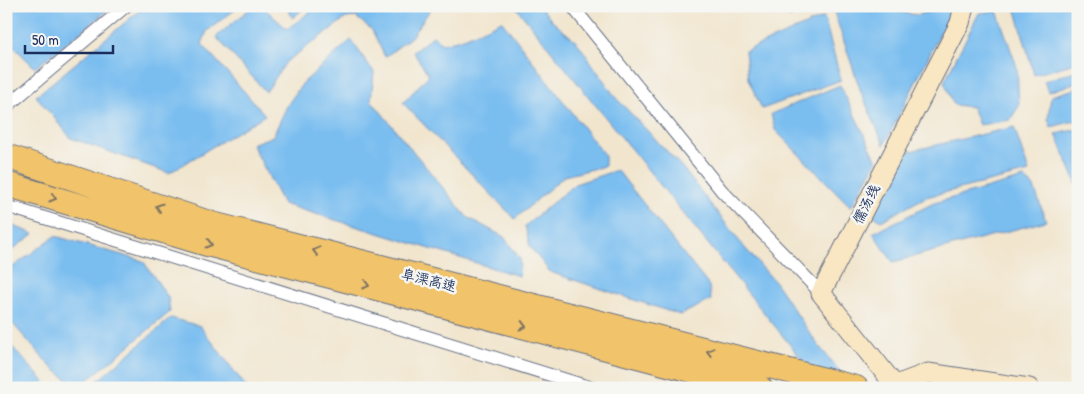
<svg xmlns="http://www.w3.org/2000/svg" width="1084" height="394" font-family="'Patrick Hand','LXGW WenKai TC',sans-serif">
<rect width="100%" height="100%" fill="#f6f6f2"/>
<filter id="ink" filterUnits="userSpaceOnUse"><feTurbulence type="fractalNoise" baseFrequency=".02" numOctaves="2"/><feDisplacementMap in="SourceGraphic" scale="10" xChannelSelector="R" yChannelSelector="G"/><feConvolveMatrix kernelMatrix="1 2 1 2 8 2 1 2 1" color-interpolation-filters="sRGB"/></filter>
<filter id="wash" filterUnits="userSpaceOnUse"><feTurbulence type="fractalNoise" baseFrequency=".0096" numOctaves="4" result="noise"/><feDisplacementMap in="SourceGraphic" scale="20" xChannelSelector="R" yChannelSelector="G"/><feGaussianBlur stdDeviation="1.12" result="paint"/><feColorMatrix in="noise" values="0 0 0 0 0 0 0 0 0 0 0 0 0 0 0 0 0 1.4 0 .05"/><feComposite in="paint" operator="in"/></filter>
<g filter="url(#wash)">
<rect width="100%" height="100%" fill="#f1e5cd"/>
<!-- water -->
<path fill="#7abef0" stroke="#4a76a7" d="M6,6h107l-78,62 -29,-29z
M145,6h95l-33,25 -5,13 63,71 -96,58 -98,-35 -35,-42z
M253,6l11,2 23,21 31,-23h115l-22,31 -26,20 -13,-27 -16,-13 -10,1 -60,44 -20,30 -50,-55z
M286,6h20l-13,12z
M515,6h25l13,16 24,20 39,56 65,68 63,81 31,35 43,63 36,43h-29z
M774,6h47v2l-30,9 -15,-5z
M848,6h15l54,9 37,-9 -70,139 -23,-53 -28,-83z
M1078,6v56l-44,13 -19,-68z
M997,11l20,56 2,39 -9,14 -31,5 -7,-18 -18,-2 -10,-23 35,-69z
M824,17l17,63 -79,29 -14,-30 -3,-28z
M502,21l103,135v10l-41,10 -49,43 -112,-116 26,-28 -16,-23 20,-16 9,8 22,-6z
M351,40l23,32 -3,28 96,117 37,20 16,22 -1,17 -236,-72 -31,-60 21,-8 15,-32 15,-21z
M1078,70v12l-30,10 -4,-11z
M840,85l37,76 -26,46 -76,-77 -4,-16z
M1078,88v32l-27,7 -3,-8 3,-23z
M1014,127l15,45 -103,25 -45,24 -12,-9 33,-59z
M1078,129v59l-22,-54z
M617,170l92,116 2,14 -31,15 -130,-43 -20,-25 -5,-21 50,-42z
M1024,178l10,9 12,34 -153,41 -20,-29 61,-30z
M6,223l28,11 -28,20z
M55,236l88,25 25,36 2,15 -92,76 -28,-22 -44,-50v-44z
M171,318l29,8 47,62h-158z
M6,340l41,45v3h-41z"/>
</g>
<g filter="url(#ink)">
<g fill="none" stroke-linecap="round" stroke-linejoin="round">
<!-- street casing -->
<g stroke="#666f85" stroke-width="14">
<path id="street" d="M572,6l150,185 99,102
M6,107l120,-101
M6,206l586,182"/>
</g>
<!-- secondary casing -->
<g stroke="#666f85" stroke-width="21">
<path id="secondary" d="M896,385l32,-12 101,15
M897,388l-76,-95 139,-270 4,-17"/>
</g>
<!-- highway casing -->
<g stroke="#666f85" stroke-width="26">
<path id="highway" d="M6,156l206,68 644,164
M6,184l201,60 553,144"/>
</g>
<!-- street -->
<use href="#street" stroke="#fff" stroke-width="12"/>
<!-- secondary -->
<use href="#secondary" stroke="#f9e7c3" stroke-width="19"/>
<!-- highway -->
<use href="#highway" stroke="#f1c36a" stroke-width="24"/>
</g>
<!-- one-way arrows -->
<defs><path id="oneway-chevron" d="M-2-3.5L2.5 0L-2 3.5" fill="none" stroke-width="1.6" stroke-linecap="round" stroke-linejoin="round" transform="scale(1.25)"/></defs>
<g stroke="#7b7263">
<use href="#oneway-chevron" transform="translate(53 198) rotate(17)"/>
<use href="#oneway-chevron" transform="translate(159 207) rotate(-162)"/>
<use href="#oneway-chevron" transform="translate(209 244) rotate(15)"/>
<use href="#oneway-chevron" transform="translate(316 251) rotate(-166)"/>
<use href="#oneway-chevron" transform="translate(366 285) rotate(15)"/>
<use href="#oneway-chevron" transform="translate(523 326) rotate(15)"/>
<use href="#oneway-chevron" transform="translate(710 352) rotate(-166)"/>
</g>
</g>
<g text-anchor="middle" stroke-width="5" stroke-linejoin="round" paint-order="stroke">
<!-- street labels -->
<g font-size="14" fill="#1b2f5e" stroke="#f6f6f2">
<text transform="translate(866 204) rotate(-63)" y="5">儒汤线</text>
<text transform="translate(429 280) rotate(14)" y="5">阜溧高速</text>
</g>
</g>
<!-- margin -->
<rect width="1084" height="394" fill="none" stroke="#f6f6f2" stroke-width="25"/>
<!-- scale -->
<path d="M25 45v8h88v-8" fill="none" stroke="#1b2f5e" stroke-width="2.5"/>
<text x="32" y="45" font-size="15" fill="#1b2f5e" stroke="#f6f6f2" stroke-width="4" paint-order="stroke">50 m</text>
</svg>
